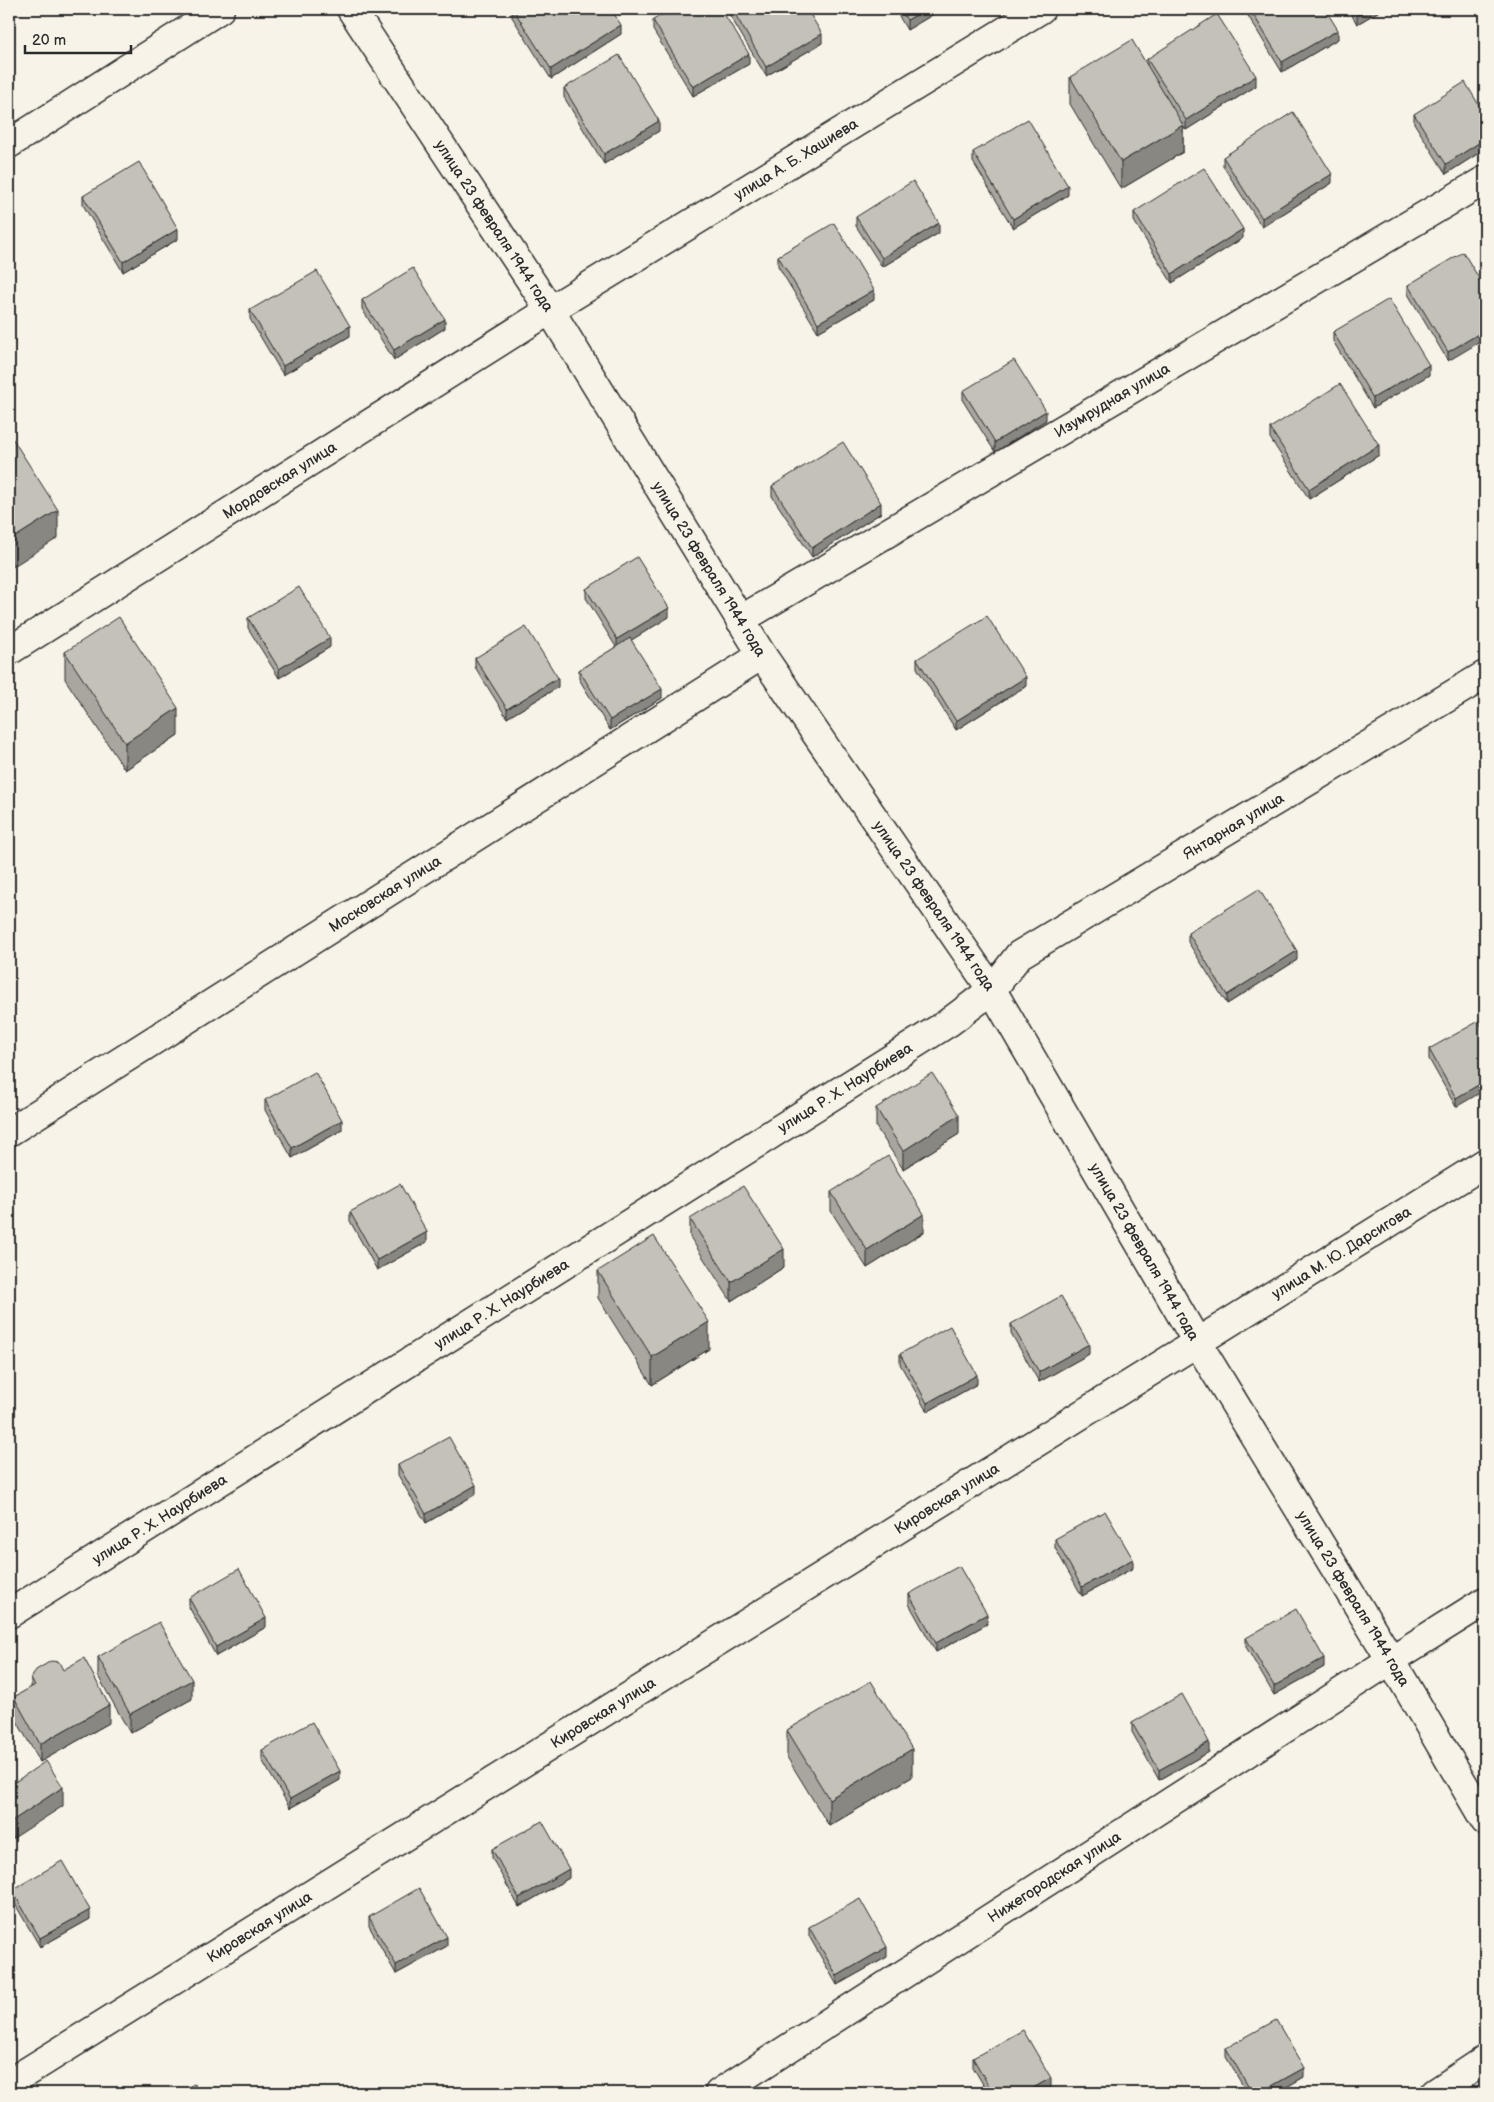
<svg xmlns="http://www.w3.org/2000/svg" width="1494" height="2102" font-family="'Balsamiq Sans',sans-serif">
<rect width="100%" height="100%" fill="#f7f3e8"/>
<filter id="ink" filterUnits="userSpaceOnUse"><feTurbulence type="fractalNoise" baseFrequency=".02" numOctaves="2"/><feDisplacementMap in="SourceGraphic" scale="10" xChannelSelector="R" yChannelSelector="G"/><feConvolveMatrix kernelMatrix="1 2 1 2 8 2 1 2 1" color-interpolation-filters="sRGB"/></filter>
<g filter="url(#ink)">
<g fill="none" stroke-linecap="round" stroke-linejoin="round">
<!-- street casing -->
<g stroke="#2b2b2b" stroke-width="31">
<g id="street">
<path id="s1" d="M351,9l199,301 212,345 230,335 205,352 194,318 94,161"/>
<path d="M9,144l211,-135"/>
<path id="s2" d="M740,620l745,-440"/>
<path id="s3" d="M9,651l541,-341 491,-301"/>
<path id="s4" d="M9,1132l753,-477"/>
<path id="s5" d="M9,1614l939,-591 44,-33 27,-35 466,-280"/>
<path id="s6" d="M9,2083l1476,-920"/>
<path id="s7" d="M719,2093l672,-433 94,-59"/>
<path d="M1435,2093l50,-33"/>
</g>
</g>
<!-- street -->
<use href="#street" stroke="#f7f3e8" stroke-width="28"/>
</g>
<!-- wall -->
<path fill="#a9a69f" stroke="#2b2b2b" d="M512,9h99l10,25 -70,45 -39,-62z
M726,9h81l15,34 -56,33z
M895,9h47l-35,21z
M1244,9h81l13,30 -56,33z
M1348,9h35l-26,15z
M653,20l96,44 -56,32 -40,-66z
M1147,59l109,27 -70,44 -3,-4v26l-62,37 -51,-85v-27l77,-12z
M564,88l95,43 -55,33 -40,-67z
M1414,114l71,1v34l-39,25 -32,-51z
M973,152l95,43 -55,33 -40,-66z
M1223,157l109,26 -70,44 -39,-61z
M83,196l95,43 -55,33 -40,-67z
M1134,212l109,26 -71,45 -38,-62z
M856,217l83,16 -57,34 -26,-41z
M778,256l96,44 -56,32 -40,-66z
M1408,285l77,3 -37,73 -40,-67z
M362,300l83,28 -51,32 -32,-51z
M250,310l100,26 -67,39 -33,-56z
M1333,332l96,43 -56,33 -40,-67z
M963,391l83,29 -51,32 -32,-51z
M1270,428l109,27 -70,44 -39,-61z
M772,486l109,27 -69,44 -40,-61z
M586,589l83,28 -38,23 31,58 -52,32 -31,-51v-9l37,-23 -30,-49z
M248,618l82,29 -51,31 -31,-50z
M65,652l113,83 -53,35 -60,-91z
M475,658l83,29 -51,31 -32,-51z
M917,659l109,27 -70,44 -39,-62z
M1188,933l109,27 -70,44 -39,-62z
M1485,1033l-29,74 -27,-48v-10z
M265,1100l77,30 -50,28 -27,-48z
M876,1108l83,26 -56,35 -27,-42z
M831,1192l93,40 -57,36 -36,-57z
M350,1212l77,30 -50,28 -27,-49z
M690,1219l94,48 -53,34 -41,-64z
M598,1271l111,78 -57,36 -54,-87z
M1011,1324l78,30 -50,28 -28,-49z
M900,1354l77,30 -50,28 -27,-48z
M398,1465l78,29 -50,29 -28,-48z
M1055,1539l78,29 -51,28 -27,-48z
M909,1594l78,30 -51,28 -27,-48z
M189,1598l77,29 -50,29 -27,-49z
M1246,1638l78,29 -50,28 -28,-48z
M98,1657l94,42 -62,34 -32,-57z
M63,1670l46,53 -69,39 -26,-46v-19l17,-9v-9z
M1132,1723l77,29 -50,28 -27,-48z
M787,1730l125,47 -83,49 -42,-69z
M262,1750l78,30 -50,28 -28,-48z
M492,1849l77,29 -50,29 -27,-49z
M12,1890l78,29 -50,28 -28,-48z
M369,1917l78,29 -51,28 -27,-48z
M809,1927l78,30 -50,28 -28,-49z
M1226,2048l78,29 -28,16h-29l-21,-36z
M973,2058l78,30 -10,5h-53l-15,-26z"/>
<!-- shaded-wall -->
<path fill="#898782" stroke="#2b2b2b" d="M927,9h15l-35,21v-10z
M1367,9h16l-26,15v-9z
M621,25v9l-70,45v-10z
M1338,30v9l-56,33v-10z
M822,34v9l-56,33v-9z
M749,54v10l-56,32v-9z
M1256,76v10l-70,44v-10z
M659,121v10l-55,33v-10z
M1183,125v27l-62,37v-27z
M1485,139v10l-39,25v-10z
M1332,174v9l-70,44v-9z
M1068,186v9l-55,33v-9z
M939,223v10l-57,34v-9z
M178,229v10l-55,33v-10z
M1243,229v9l-71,45v-9z
M874,290v10l-56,32v-9z
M445,319v9l-51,32v-10z
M350,326v10l-67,39v-9z
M1485,330v9l-37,22v-9z
M11,362v9l-2,2v-9z
M1429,365v10l-56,33v-10z
M1046,411v9l-51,32v-10z
M1379,445v10l-70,44v-10z
M881,503v10l-69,44v-9z
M58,510v28l-49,31v-28z
M669,608v9l-52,32v-10z
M330,638v9l-51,31v-9z
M1026,677v9l-70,44v-9z
M558,678v9l-51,31v-9z
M662,689v9l-52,32v-10z
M178,708v27l-53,35v-27z
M15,827v9l-6,4v-9z
M1297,951v9l-70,44v-9z
M1485,1081v9l-29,17v-9z
M959,1115v19l-56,35v-18z
M342,1120v10l-50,28v-10z
M924,1214v18l-57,36v-18z
M427,1232v10l-50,28v-10z
M784,1249v18l-53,34v-19z
M709,1322v27l-57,36v-28z
M1089,1344v10l-50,28v-10z
M977,1375v9l-50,28v-9z
M476,1485v9l-50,29v-9z
M1133,1559v9l-51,28v-9z
M987,1614v10l-51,28v-9z
M266,1618v9l-50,29v-9z
M1324,1658v9l-50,28v-9z
M192,1680v19l-62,34v-19z
M109,1705v18l-69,39v-18z
M1209,1742v10l-50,28v-10z
M912,1749v28l-83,49v-27z
M340,1771v9l-50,28v-9z
M63,1787v19l-54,35v-18z
M569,1869v9l-50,29v-9z
M90,1910v9l-50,28v-9z
M447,1937v9l-51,28v-9z
M887,1947v10l-50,28v-9z
M1304,2068v9l-28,16h-17z
M1051,2078v10l-10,5h-17z"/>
<!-- building -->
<path fill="#c4c1b9" stroke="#2b2b2b" d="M513,9h98l10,16 -70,44z
M673,9h48l28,45 -56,33 -40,-67z
M732,9h75l15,25 -56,33z
M900,9h27l-20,11z
M1250,9h75l13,21 -56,32z
M1353,9h14l-10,6z
M1217,14l39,62 -70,44 -39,-61z
M1132,40l51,85 -62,37 -51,-85z
M619,55l40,66 -55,33 -40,-66z
M1465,82l20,33v24l-39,25 -32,-50z
M1293,112l39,62 -70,44 -39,-61z
M1028,119l40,67 -55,33 -40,-67z
M139,162l39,67 -55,33 -40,-66z
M1204,168l39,61 -71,45 -38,-62z
M913,181l26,42 -57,35 -26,-41z
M834,223l40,67 -56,33 -40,-67z
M1463,252l22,36v42l-37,22 -40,-67z
M413,268l32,51 -51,31 -32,-50z
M317,271l33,55 -67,40 -33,-56z
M1389,299l40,66 -56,33 -40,-66z
M9,358l2,4 -2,2z
M1014,360l32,51 -51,31 -32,-51z
M1340,384l39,61 -70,44 -39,-61z
M12,438l46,72 -49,31v-101z
M843,442l38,61 -69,45 -40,-62z
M637,557l32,51 -52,31 -31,-50z
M299,587l31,51 -51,31 -31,-51z
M987,616l39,61 -70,44 -39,-62z
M119,617l59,91 -53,35 -60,-91z
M526,627l32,51 -51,31 -32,-51z
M630,638l32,51 -52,31 -31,-50z
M9,816l6,11 -6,4z
M1259,889l38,62 -70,44 -39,-62z
M1479,1021l6,12v48l-29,17 -27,-49z
M315,1072l27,48 -50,28 -27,-48z
M932,1073l27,42 -56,36 -27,-43z
M888,1156l36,58 -57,36 -36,-58z
M400,1184l27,48 -50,28 -27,-48z
M743,1186l41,63 -53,33 -41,-63z
M654,1236l55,86 -57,35 -54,-86z
M1061,1296l28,48 -50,28 -28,-48z
M950,1326l27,49 -50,28 -27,-49z
M449,1437l27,48 -50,29 -28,-49z
M1105,1511l28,48 -51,28 -27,-48z
M959,1566l28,48 -51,29 -27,-49z
M239,1569l27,49 -50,29 -27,-49z
M1296,1609l28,49 -50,28 -28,-48z
M159,1622l33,58 -62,34 -32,-57z
M84,1658l25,47 -69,39 -26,-47 21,-12 -4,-6 5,-9 15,-9 8,1 4,8z
M871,1681l41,68 -83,50 -42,-69z
M1182,1694l27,48 -50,28 -27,-47z
M312,1722l28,49 -50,28 -28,-49z
M46,1761l17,26 -54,36v-37z
M542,1821l27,48 -50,29 -27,-49z
M62,1861l28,49 -50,28 -28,-48z
M419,1888l28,49 -51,28 -27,-48z
M860,1899l27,48 -50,29 -28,-49z
M1276,2020l28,48 -45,25h-7l-26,-45z
M1023,2030l28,48 -27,15h-31l-20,-35z
M194,2084l6,9h-23z"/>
</g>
<g text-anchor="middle" stroke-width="5" stroke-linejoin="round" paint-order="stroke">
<!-- street labels -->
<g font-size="15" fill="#2b2b2b" stroke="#f7f3e8">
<text dy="5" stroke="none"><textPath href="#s3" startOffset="928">улица А. Б. Хашиева</textPath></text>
<text dy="5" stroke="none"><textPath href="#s1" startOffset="260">улица 23 февраля 1944 года</textPath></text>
<text dy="5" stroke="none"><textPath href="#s2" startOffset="432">Изумрудная улица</textPath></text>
<text dy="5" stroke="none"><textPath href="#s3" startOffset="320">Мордовская улица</textPath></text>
<text dy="5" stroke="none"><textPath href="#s1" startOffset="665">улица 23 февраля 1944 года</textPath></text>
<text dy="5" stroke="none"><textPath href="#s5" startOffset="1459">Янтарная улица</textPath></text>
<text dy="5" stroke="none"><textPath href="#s4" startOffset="445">Московская улица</textPath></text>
<text dy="5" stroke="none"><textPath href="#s1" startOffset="1070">улица 23 февраля 1944 года</textPath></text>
<text dy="5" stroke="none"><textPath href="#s5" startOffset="988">улица Р. Х. Наурбиева</textPath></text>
<text dy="5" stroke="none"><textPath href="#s1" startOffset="1475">улица 23 февраля 1944 года</textPath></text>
<text dy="5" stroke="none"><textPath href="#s6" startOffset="1570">улица М. Ю. Дарсигова</textPath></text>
<text dy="5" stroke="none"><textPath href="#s5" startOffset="582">улица Р. Х. Наурбиева</textPath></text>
<text dy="5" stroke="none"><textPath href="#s6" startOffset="1105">Кировская улица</textPath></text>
<text dy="5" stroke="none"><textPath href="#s5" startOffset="178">улица Р. Х. Наурбиева</textPath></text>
<text dy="5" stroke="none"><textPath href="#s1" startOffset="1880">улица 23 февраля 1944 года</textPath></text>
<text dy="5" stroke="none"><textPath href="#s6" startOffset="700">Кировская улица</textPath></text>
<text dy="5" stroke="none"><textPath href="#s7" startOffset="399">Нижегородская улица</textPath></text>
<text dy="5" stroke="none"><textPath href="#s6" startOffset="295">Кировская улица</textPath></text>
</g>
</g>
<!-- margin -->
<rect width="1494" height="2102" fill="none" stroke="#f7f3e8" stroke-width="30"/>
<rect x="15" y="15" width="1464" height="2072" fill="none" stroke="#2b2b2b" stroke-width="2" filter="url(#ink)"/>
<!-- scale -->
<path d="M25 45v8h106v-8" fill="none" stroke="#2b2b2b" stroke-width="2.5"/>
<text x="32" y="45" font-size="15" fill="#2b2b2b" stroke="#f7f3e8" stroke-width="4" paint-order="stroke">20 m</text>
</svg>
